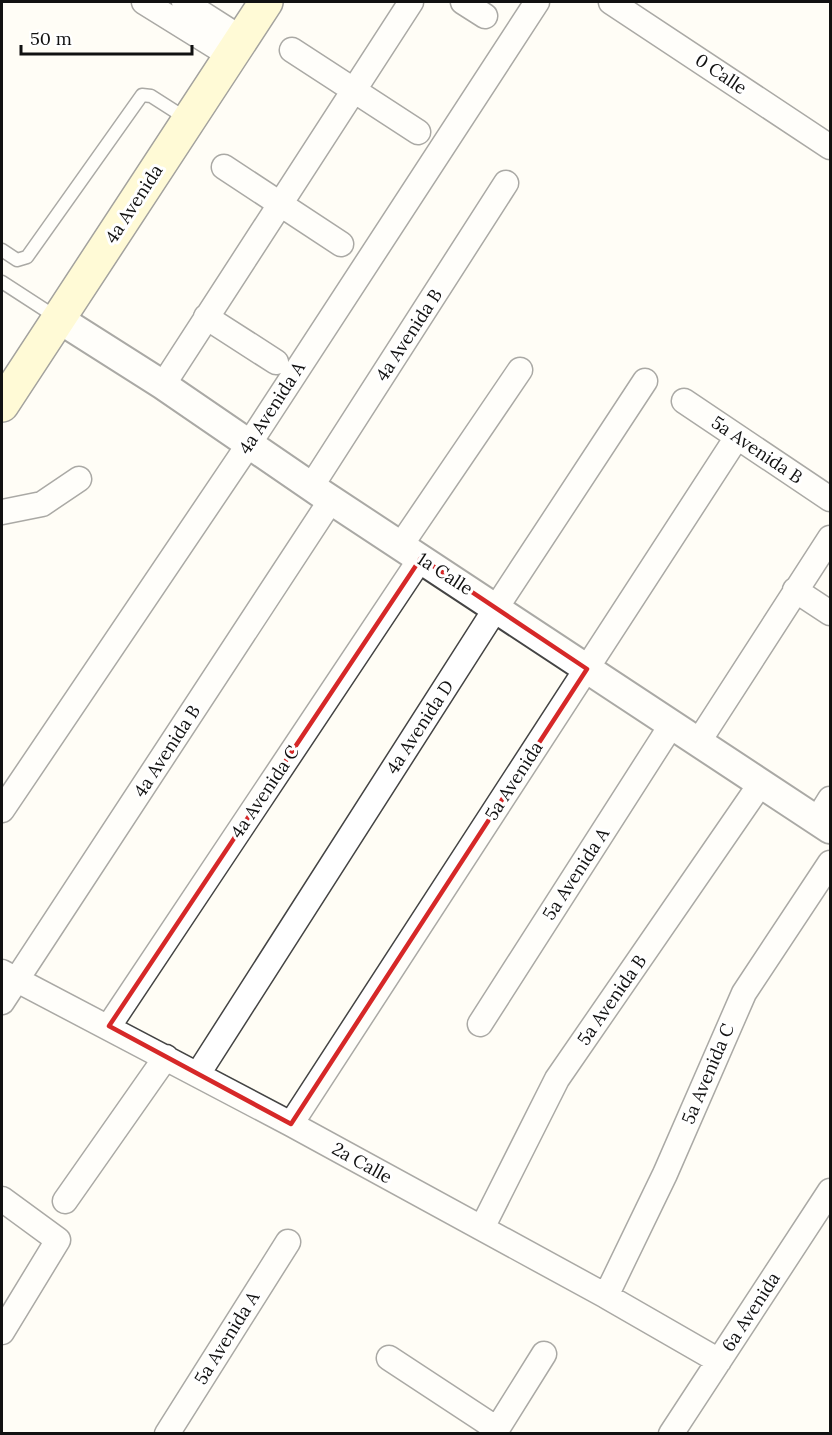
<svg xmlns="http://www.w3.org/2000/svg" width="832" height="1435" font-family="Lora,serif">
<rect width="100%" height="100%" fill="#fffdf5"/>
<g fill="none" stroke-linecap="round" stroke-linejoin="round">
<!-- service casing -->
<g stroke="#444" stroke-width="15">
<path id="service" d="M2,250l15,10 10,-3 115,-162 9,1 36,23
M2,282l57,37"/>
</g>
<!-- minor casing -->
<g stroke="#444" stroke-width="27">
<path id="minor" d="M144,2l87,54
M184,2l58,37
M463,2l22,14
M611,2l219,145
M292,50l126,82
M224,167l117,77
M206,317l70,45
M163,385l248,-383
M684,401l146,98
M311,487l195,-304
M2,512l40,-8 37,-25
M401,545l119,-175
M795,590l35,23
M699,741l131,-203
M2,810l247,-366 288,-442
M817,820l13,-21
M2,972l289,152 315,172 113,65
M2,1002l329,-502
M480,1024l192,-300
M109,1026l312,-468
M198,1074l298,-466 149,-227
M291,1124l446,-687
M2,1199l56,41 -56,92
M65,1201l101,-144
M482,1228l75,-149 204,-296
M606,1296l59,-122 79,-181 86,-130
M389,1358l108,71
M167,1434l121,-192
M494,1434l50,-80
M671,1434l159,-243"/>
</g>
<!-- tertiary casing -->
<g stroke="#444" stroke-width="32">
<path id="tertiary" d="M59,319l104,66 159,109 508,335"/>
</g>
<!-- secondary casing -->
<g stroke="#333" stroke-width="36">
<path id="secondary" d="M2,405l264,-403"/>
</g>
<!-- service -->
<use href="#service" stroke="#fff" stroke-width="12"/>
<!-- minor -->
<use href="#minor" stroke="#fff" stroke-width="24"/>
<!-- tertiary -->
<use href="#tertiary" stroke="#fff" stroke-width="28"/>
<!-- secondary -->
<use href="#secondary" stroke="#fff6b0" stroke-width="33"/>
</g>
<!-- marked area -->
<path d="M0 0H832V1435H0ZM421,558l166,111 -296,455 -182,-98z" fill="#fffdf5" fill-opacity=".55" fill-rule="evenodd"/>
<path fill="none" stroke="#d62828" stroke-width="4.5" stroke-linejoin="round" d="M421,558l166,111 -296,455 -182,-98z"/>
<g text-anchor="middle" stroke-width="6" stroke-linejoin="round" paint-order="stroke">
<!-- street labels -->
<g font-size="18" fill="#111" stroke="#fff">
<text transform="translate(721 74) rotate(34)" y="6">0 Calle</text>
<text transform="translate(134 204) rotate(-57)" y="6">4a Avenida</text>
<text transform="translate(409 335) rotate(-57)" y="6">4a Avenida B</text>
<text transform="translate(272 408) rotate(-57)" y="6">4a Avenida A</text>
<text transform="translate(757 450) rotate(34)" y="6">5a Avenida B</text>
<text transform="translate(445 574) rotate(33)" y="6">1a Calle</text>
<text transform="translate(420 727) rotate(-57)" y="6">4a Avenida D</text>
<text transform="translate(167 751) rotate(-57)" y="6">4a Avenida B</text>
<text transform="translate(514 781) rotate(-57)" y="6">5a Avenida</text>
<text transform="translate(265 792) rotate(-56)" y="6">4a Avenida C</text>
<text transform="translate(576 874) rotate(-57)" y="6">5a Avenida A</text>
<text transform="translate(612 1000) rotate(-55)" y="6">5a Avenida B</text>
<text transform="translate(708 1074) rotate(-67)" y="6">5a Avenida C</text>
<text transform="translate(362 1163) rotate(29)" y="6">2a Calle</text>
<text transform="translate(751 1312) rotate(-57)" y="6">6a Avenida</text>
<text transform="translate(227 1338) rotate(-58)" y="6">5a Avenida A</text>
</g>
</g>
<!-- border -->
<rect width="832" height="1435" fill="none" stroke="#111111" stroke-width="6"/>
<!-- scale -->
<path d="M21 45v9h171v-9" fill="none" stroke="#111111" stroke-width="3"/>
<text x="30" y="45" font-size="18" fill="#111111" stroke="#ffffff" stroke-width="4.5" paint-order="stroke">50 m</text>
</svg>
